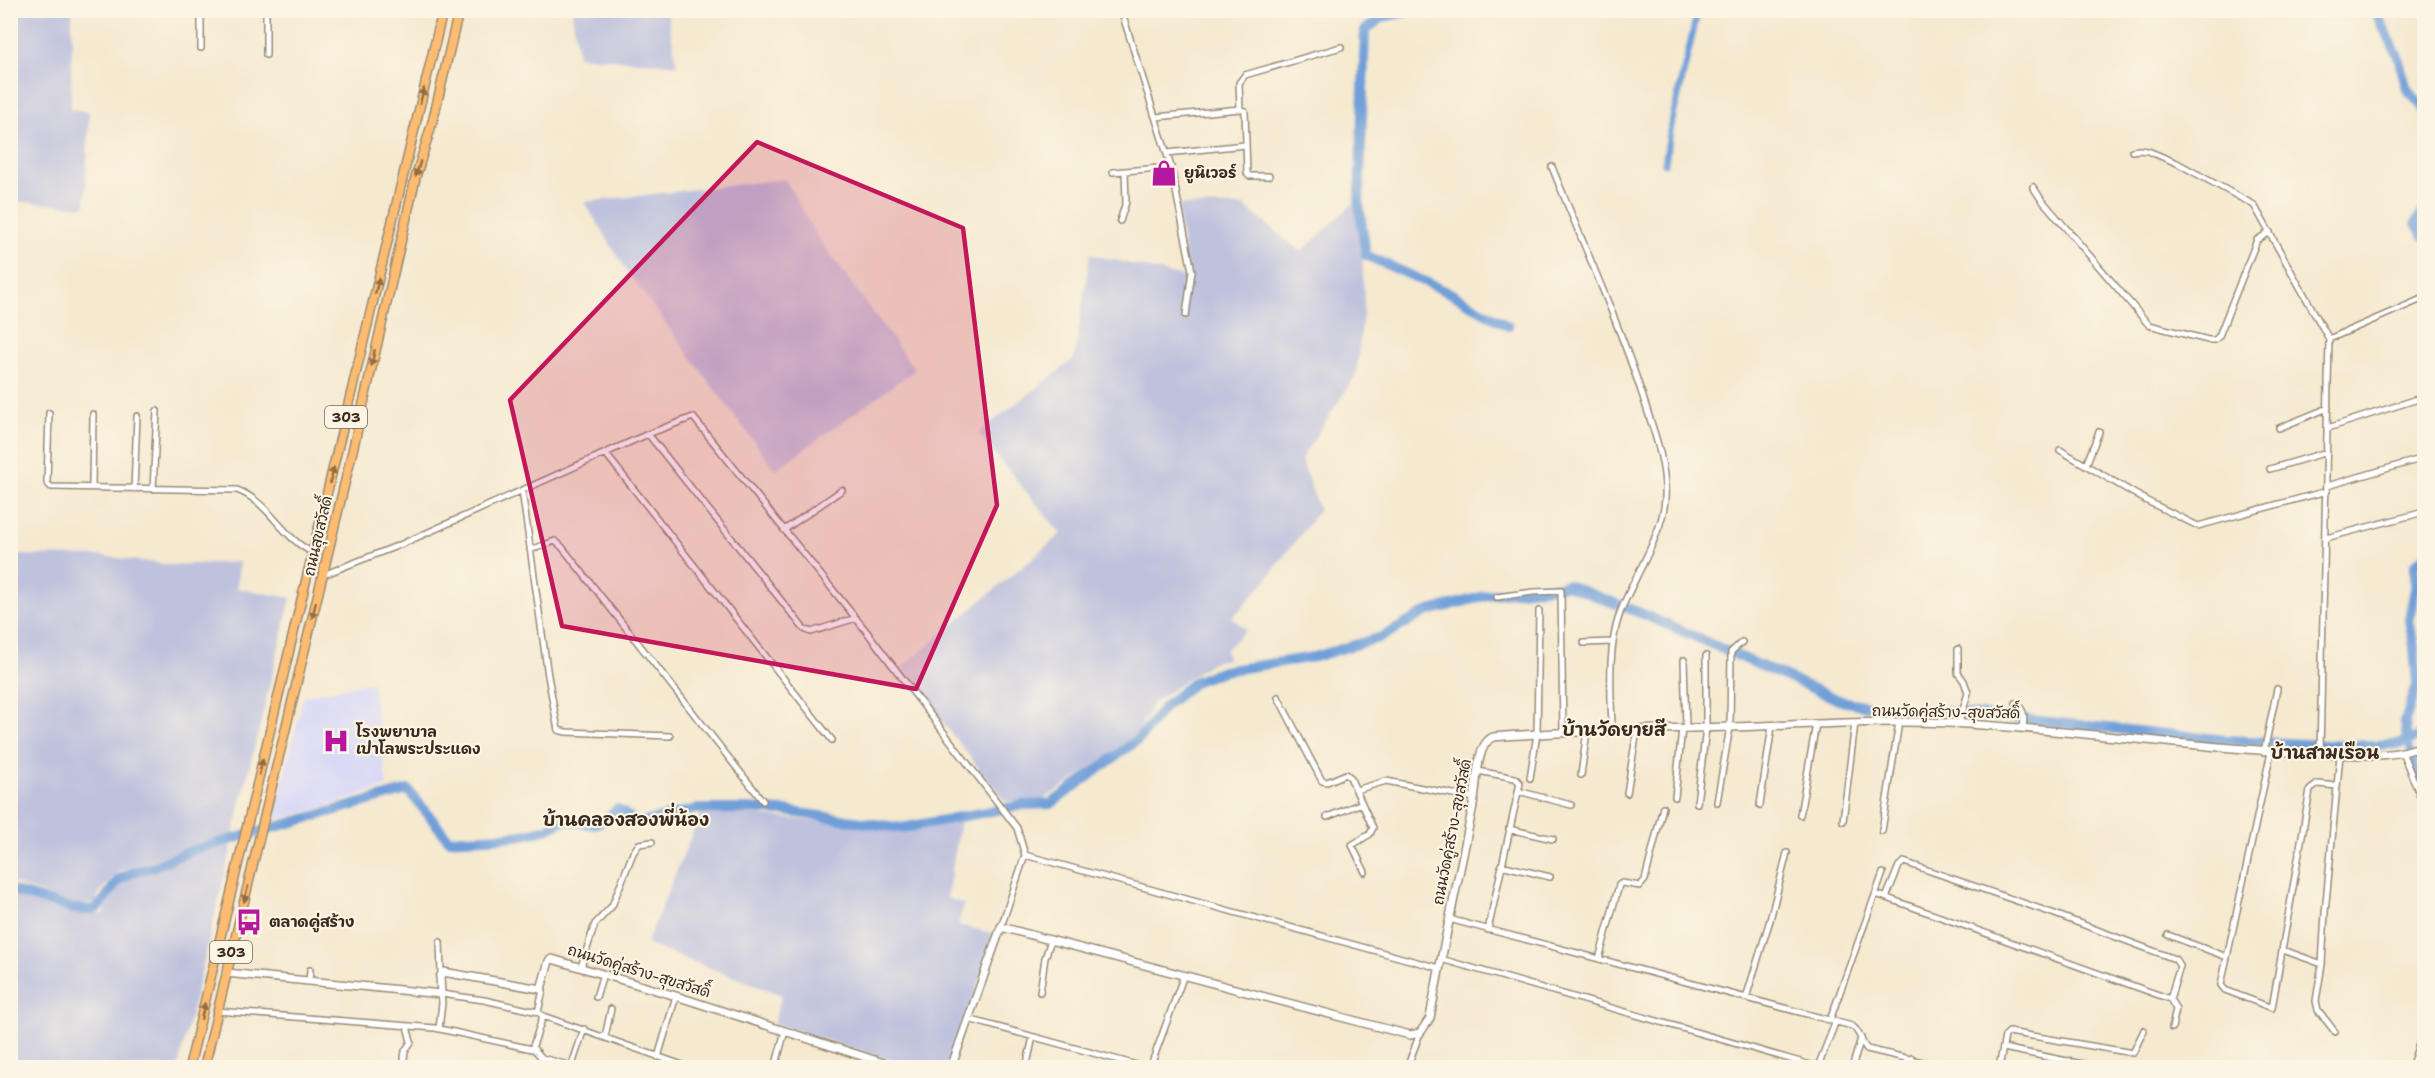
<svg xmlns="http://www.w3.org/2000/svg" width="2435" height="1078" font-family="'Shantell Sans','Playpen Sans Thai',sans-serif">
<rect width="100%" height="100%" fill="#fcf5e5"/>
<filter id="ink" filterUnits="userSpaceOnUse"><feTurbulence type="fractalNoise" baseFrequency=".0167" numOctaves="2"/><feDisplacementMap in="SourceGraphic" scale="12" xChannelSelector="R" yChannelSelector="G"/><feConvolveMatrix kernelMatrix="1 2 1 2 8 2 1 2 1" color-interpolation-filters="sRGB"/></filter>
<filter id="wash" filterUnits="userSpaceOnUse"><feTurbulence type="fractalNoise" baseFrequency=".008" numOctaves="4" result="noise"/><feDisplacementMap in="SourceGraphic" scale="24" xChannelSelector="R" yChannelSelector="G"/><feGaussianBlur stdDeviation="1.35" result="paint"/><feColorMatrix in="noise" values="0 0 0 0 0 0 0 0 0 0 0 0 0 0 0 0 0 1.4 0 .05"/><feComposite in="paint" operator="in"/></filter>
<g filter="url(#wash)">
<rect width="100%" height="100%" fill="#f5e9cf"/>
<!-- built -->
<path fill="#d7d7f8" d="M372,682l15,104 -69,23 -45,11 31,-124z"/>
<!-- industrial -->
<path fill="#bfc2dd" d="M10,11h62l-1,98 18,3 -4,95 -74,-6z
M572,11h95l10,54 -99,-9z
M785,179l31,56 99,135 -140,100 -144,-193 -47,-75z
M1361,196l3,110 -8,69 -55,84 18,51 -56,74 -31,34 14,12 -20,19 1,10 -15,3 -59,41 -18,36 -94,62h-36l-105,-132 161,-135 -83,-101 96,-74 16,-105 98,24 -11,-73 67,1 57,46z
M10,555l91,1 71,9 67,-3 -2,26 54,10 -58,237 -114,36 -20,21 -3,11 -21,2 -64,-23z
M723,812l155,15 39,-2 44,-7 -14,80 17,6 -6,21 38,9 -47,134 -36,-1 -140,-43 9,-29 -136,-51 54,-129z
M232,845l-54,222h-167v-174l42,16 50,5 20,-41z"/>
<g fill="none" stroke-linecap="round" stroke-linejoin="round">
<!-- canal -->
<path stroke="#6f9fd9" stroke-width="7" d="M1665,163l6,-37 27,-116
M2407,742l17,51
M2419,1068l5,-15"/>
<!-- river -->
<path stroke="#6f9fd9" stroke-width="10" d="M1414,10l-31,7 -18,13 -6,174 7,51 86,39 56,32
M2374,10l23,44 10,35 17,20
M2424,210l-8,13 8,14
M2407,742l-2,-21 12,-36 -3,-38 -5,-28 6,-30v-25l9,-7
M10,890l63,19 17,1 7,-2 5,-5 16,-23 15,-8 19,-5 38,-16 218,-61 41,50c38,-4 82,2 115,-20 29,5 31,10 53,-11l21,14 59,-14h50l39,2 116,17 121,-23 28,-1 88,-65 26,-33 31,-25 27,-10 91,-14 68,-20 44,-25 62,-17 79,-10 76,29 198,87 53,10h48l284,29 120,6 55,-2 23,-10"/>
</g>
</g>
<g filter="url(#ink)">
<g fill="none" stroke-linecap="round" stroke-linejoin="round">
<!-- minor casing -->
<g stroke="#988a76" stroke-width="8">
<path id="minor" d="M201,10v38
M266,10v45
M1121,10l50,157 21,104 -6,44
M1240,109l-1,-26 6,-8 96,-28
M1156,117l84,-8 5,2 2,62 2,3h20
M2132,151l7,-1 9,1 29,12 77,42 75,134
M1167,153l78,-8
M1552,167c31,77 65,151 91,230 10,32 24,67 22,102 -2,36 -32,79 -45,114 -13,37 -9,78 -8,117
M1113,172l58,-5
M2033,187l8,12 108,126 59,15h7l4,-4 38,-96 13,-8
M1120,221l6,-19 -1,-31
M49,413l-2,70 4,4 186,3c33,12 45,49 77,63
M2279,428l49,-20
M2328,428l96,-31
M648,434l156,195 7,3 45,-14
M2060,450l87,51 51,25 129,-35
M606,454l226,286
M2086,465l13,-33
M2270,469l57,-17
M2327,486l97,-28
M92,487l1,-73
M134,489l3,-73
M153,489l4,-78
M522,490l26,186 10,54 8,2 104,4
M784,530l58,-40
M2326,538l98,-26
M530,550l25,-9 7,6 201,254
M323,575l79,-31 246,-110 45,-17 174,215 150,196 8,27 -24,72
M1497,597l36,-5 28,-1 2,141
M1584,643l28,-1
M1958,649v24l6,8 4,12 -9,30
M1684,660l2,68
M1278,697l44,84 5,1 19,-8 4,3 23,51 -3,6 -18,11 13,27
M2016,703c8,7 9,13 7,24
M2416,749l8,25
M2264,752l13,-63
M2271,752l-50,233 4,5 47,18 38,-218 8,-6 19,2
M2402,752l22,53
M2320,753l9,-414 95,-41
M1478,771l37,7 5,5 -32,147
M1581,775l6,-44
M1530,778l7,-44 2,-123
M1356,790l30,-9 88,17
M1518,791l53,14
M1627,793l10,-63
M1675,797l7,-69
M1717,802l13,-75 1,-75 11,-10
M1697,803l9,-75v-72
M1760,805l12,-79
M1800,815l16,-91
M1327,817l35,-14
M1843,821l12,-98
M1509,829l44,10
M1882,831l17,-109
M1025,855l414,113
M1501,865l49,12
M1876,894l294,105 6,10 -4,19
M1886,898l13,-32 5,-4 148,51 123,46 5,7 -10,33
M1449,919l403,107c9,6 8,16 15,23l81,19
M2168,935l59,22
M440,942l1,32
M2283,950l39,14
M1441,959l373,107 5,-2 17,-43
M1599,959l20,-74 3,-2 18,3 5,-6 18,-73
M581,967l14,-43 17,-18 21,-53 6,-9 13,-2
M309,981l1,-11
M1040,992l5,-34 6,-18
M596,997l7,-23
M1746,998l24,-78 17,-67
M217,1011l218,17 97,21 11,-33
M538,1012l5,-22 -2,-1
M968,1019l180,49
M1830,1020l53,-147
M439,1029l3,-26 -1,-9 43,6 54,12 5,4 148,52
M2335,1032l-17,-22 -2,-9 6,-37 3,-51 15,-158
M605,1037l6,-28
M2003,1048l99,20
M534,1049l8,9 30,8
M658,1057l18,-61
M404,1059l1,-8 6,-9 -4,-16
M539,1068l3,-10
M571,1068l13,-39
M775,1068l10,-37
M1026,1068l7,-31
M1150,1068l34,-93
M1407,1068l13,-35
M1852,1068l9,-30
M1908,1068l4,-10
M1999,1068l6,-32 4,-4 124,21 11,-23
M2411,1068l13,-39"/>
</g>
<!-- tertiary casing -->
<g stroke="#988a76" stroke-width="10">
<path id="tertiary" d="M226,973l215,21 -1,-17 3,-5 98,17 8,-28 3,-2 124,37 223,72
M951,1068l50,-141 374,99 35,9 10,-2 10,-15c13,-73 30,-145 44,-218 3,-17 2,-56 19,-63 89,-7 178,-8 267,-11 63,-2 126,-6 188,-3 124,6 246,26 370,30 34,1 75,7 106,-8"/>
</g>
<!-- primary casing -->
<g stroke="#988a76" stroke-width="11">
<path id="primary" d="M189,1068l254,-1058
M204,1068l148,-615 64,-277 17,-56 26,-110"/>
</g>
<!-- minor -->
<use href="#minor" stroke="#fff" stroke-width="5"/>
<!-- tertiary -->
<use href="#tertiary" stroke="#fff" stroke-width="7"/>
<!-- primary -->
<use href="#primary" stroke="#fdbc6f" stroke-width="8"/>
</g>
<!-- one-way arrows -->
<defs><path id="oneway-solid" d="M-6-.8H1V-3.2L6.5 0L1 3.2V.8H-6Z" transform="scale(1.5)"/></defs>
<g fill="#926c42">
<use href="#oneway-solid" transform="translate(422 96) rotate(-76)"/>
<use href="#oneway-solid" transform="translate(418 169) rotate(107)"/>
<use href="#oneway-solid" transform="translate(377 286) rotate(-76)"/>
<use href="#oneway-solid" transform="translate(373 358) rotate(102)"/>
<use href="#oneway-solid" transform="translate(332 475) rotate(-77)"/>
<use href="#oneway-solid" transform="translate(314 610) rotate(103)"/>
<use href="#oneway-solid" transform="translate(261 767) rotate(-77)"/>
<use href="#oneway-solid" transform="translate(246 894) rotate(104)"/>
<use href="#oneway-solid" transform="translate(203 1011) rotate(-77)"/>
</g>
</g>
<!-- marked area -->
<path fill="#c2185b" fill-opacity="0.2" stroke="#c2185b" stroke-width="4.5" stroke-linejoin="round" d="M757,142l206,86 34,277 -81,184 -354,-63 -52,-226z"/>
<!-- icons -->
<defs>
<g id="shop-bare" transform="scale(2.07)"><path d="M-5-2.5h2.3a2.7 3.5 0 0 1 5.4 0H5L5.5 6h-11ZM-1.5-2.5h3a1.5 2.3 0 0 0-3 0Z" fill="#b5179e" stroke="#fcf5e5" stroke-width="2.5" paint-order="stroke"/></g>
<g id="hospital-bare" transform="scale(2.07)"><path d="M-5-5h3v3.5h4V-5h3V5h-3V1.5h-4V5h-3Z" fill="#b5179e" stroke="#fcf5e5" stroke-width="2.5" paint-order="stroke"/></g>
<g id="bus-bare" transform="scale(2.07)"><path d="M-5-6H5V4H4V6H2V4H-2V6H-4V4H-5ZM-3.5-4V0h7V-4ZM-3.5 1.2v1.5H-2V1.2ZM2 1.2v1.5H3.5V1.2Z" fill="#b5179e" stroke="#fcf5e5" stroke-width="2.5" paint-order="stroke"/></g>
</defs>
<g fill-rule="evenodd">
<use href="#shop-bare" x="1164" y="173"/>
<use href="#hospital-bare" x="336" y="741"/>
<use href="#bus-bare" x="249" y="922"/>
</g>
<g text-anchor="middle" stroke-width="4.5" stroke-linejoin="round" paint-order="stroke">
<!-- shield labels -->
<g fill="#fcf5e5" stroke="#75675a" stroke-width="1.5">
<rect x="325" y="406" width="42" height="22" rx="4.5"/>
<rect x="210" y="941" width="42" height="22" rx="4.5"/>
</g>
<g font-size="14" font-weight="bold" fill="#3b2a1e">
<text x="346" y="422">303</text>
<text x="231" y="957">303</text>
</g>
<!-- poi labels -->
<g font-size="15" font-weight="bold" fill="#3b2a1e" stroke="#fcf5e5" text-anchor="start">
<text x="1184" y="178">ยูนิเวอร์</text>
<text x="356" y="737">โรงพยาบาล<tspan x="356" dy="17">เปาโลพระประแดง</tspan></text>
<text x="269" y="927">ตลาดคู่สร้าง</text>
</g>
<!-- street labels -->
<g font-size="15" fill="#3b2a1e" stroke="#fcf5e5">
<text transform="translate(318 536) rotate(-77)" y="5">ถนนสุขสวัสดิ์</text>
<text transform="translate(1946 712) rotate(1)" y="5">ถนนวัดคู่สร้าง-สุขสวัสดิ์</text>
<text transform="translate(1452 832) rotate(-79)" y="5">ถนนวัดคู่สร้าง-สุขสวัสดิ์</text>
<text transform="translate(639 971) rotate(17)" y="5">ถนนวัดคู่สร้าง-สุขสวัสดิ์</text>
</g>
<!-- quarter labels -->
<g font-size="18" font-weight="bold" fill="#3b2a1e" stroke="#fcf5e5">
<text x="1614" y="736">บ้านวัดยายสี</text>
<text x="2325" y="759">บ้านสามเรือน</text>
<text x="626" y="826">บ้านคลองสองพี่น้อง</text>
</g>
</g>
<!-- margin -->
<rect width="2435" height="1078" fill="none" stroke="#fcf5e5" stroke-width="36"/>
</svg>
